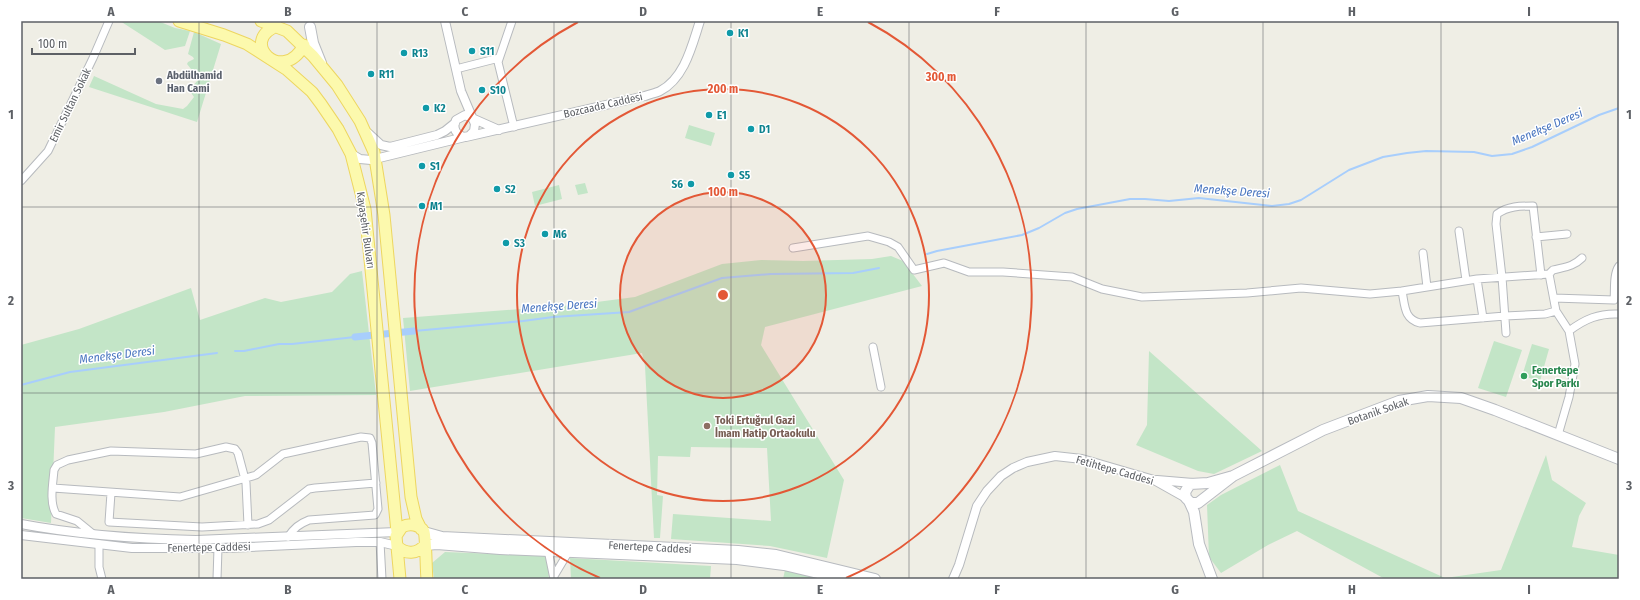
<svg xmlns="http://www.w3.org/2000/svg" width="1640" height="600" font-family="'Fira Sans Condensed',sans-serif">
<rect width="100%" height="100%" fill="#efeee5"/>
<!-- green -->
<path fill="#c3e5c7" d="M120,21h38l17,7 15,3 -5,15 -20,4z
M194,32l27,12 -24,78 -108,-35 5,-11 62,28 27,5 4,-3 7,-9 -5,-7 10,-11 -12,-15 1,-2 6,-3 -1,-2 -5,-3z
M689,125l26,8 -4,13 -26,-8z
M585,183l3,10 -10,2 -3,-10z
M559,185l3,14 -27,7 -3,-14z
M891,256l12,5 19,25 -157,41 -4,18 83,135 -17,78 -57,-12 -99,-7 2,-25 98,7 -4,-73 -76,-1 -1,10 -32,-1 -1,39 6,1 -3,42h-6l-9,-172 -3,-13 -232,38 -7,-73 171,-13 61,-8 87,-33 39,-4 42,1 69,-2z
M362,271l14,124 -131,1 -81,16 -109,15 -4,96 -30,-5v-173l58,-16 112,-41 9,32 65,-22 16,4 51,-10 18,-18z
M1494,341l28,9 -16,47 -28,-9z
M1532,344l17,5 -9,32 -18,-5z
M1149,351l113,100 -48,23 -16,-3 -62,-26 11,-20z
M1546,455l6,25 34,23 -7,13 -7,31 47,8v24h-234l-88,-48 -29,14 -47,28 -12,-16 -2,-52 14,-10 59,-30 18,46 147,67 56,-8z
M445,552l102,4 2,23h-115l-2,-16z
M570,558l141,8 -1,13h-139z
M785,570l30,7 -1,2h-31z"/>
<g fill="none" stroke-linecap="round" stroke-linejoin="round">
<!-- stream -->
<path stroke="#a8cefc" stroke-width="2" d="M927,254l10,-3 85,-16 17,-7 26,-15 12,-4 53,-10h15l24,2 30,-3 73,8 17,-2 12,-4 48,-30 34,-13 24,-4 19,-2 48,1 18,4 20,-2 20,-7 67,-32 20,-7
M414,331l109,-10 30,-4 76,-5 93,-34 49,-4 82,-1 26,-5
M235,351h9l35,-7h13l63,-7
M21,385l49,-13 147,-19"/>
<!-- canal -->
<path stroke="#a8cefc" stroke-width="7" d="M355,337l59,-6"/>
<!-- minor casing -->
<g stroke="#b7babe" stroke-width="9">
<path id="minor" d="M512,21l-14,41 16,65
M456,69l43,-11
M21,181l27,-30 45,-93 16,-37
M1459,231l7,49
M1536,237l31,-3
M793,248l75,-12 21,6 9,5 16,23 30,-7 25,9h34l69,5 30,12 40,8 105,-4 54,-5 69,6 32,-3 75,-12 72,-5
M1423,253l4,34
M1477,279l6,39
M1402,291c3,15 2,28 18,32l85,-7 40,-2 11,-3
M1554,298l60,2c1,-9 -1,-26 5,-34
M1569,331l-13,-20 -7,-37 4,-4c11,-3 20,-3 29,-12
M1506,333l-4,-56 -6,-53 1,-10c11,-8 23,-8 36,-8l8,69
M873,347l8,40
M1558,435l11,-38 6,-33 -6,-33c16,-12 30,-18 50,-17
M53,488l127,9 76,-22 27,-21 78,-17 9,1 2,5 6,66 -3,6 -66,5c-10,4 -15,8 -21,17
M111,493l-2,29 93,5 56,-3 11,-4 40,-31 6,-1 61,-5
M93,534l-16,-13 -21,-7c-7,-12 -3,-31 -2,-44l3,-5 11,-5 43,-9 85,3 30,-7 9,2 3,4 8,30 2,42
M380,542l2,37
M99,544v23l3,12
M548,550l6,29
M554,576l15,-25
M217,579l1,-31"/>
</g>
<!-- tertiary casing -->
<g stroke="#b7babe" stroke-width="10">
<path id="tertiary" d="M499,130l-34,-15 -9,5c-4,8 0,16 10,17l179,-41c5,-2 11,-3 15,-5 25,-13 32,-46 40,-70
M368,133l13,12 9,2 47,-12 8,-4 10,-8
M350,153l10,6 11,1 98,-24 5,-5 1,-7 -14,-33 -16,-70
M1157,480l36,3
M21,524c58,11 117,15 175,16l201,-8
M21,535l111,13h95l129,-6h24l17,4
M953,579l6,-14 18,-59 10,-15 14,-15 12,-8 14,-6 28,-6 27,3 72,21 32,18"/>
</g>
<!-- secondary casing -->
<g stroke="#b8bbc0" stroke-width="12">
<path id="secondary" d="M310,27l3,16 8,20
M1233,476l-25,7 -18,1 -5,8 1,6 5,5h7l35,-27 90,-46 76,-29 29,-5 33,2 34,12 124,49
M1189,501l5,11 5,32 13,35
M424,532l18,5 296,14 38,4 99,24
M425,545l12,-1 63,5 237,10 47,6 59,14"/>
</g>
<!-- primary casing -->
<g stroke="#edd660" stroke-width="13">
<path id="primary" d="M179,21l45,14 23,9 39,25 26,23 9,12 17,25 13,25 14,55 32,323
M261,21l26,10 26,25 24,29 23,36 14,31 10,63 27,282 5,22 5,10
M277,26c-39,15 5,60 27,19
M397,546c9,9 20,8 28,-1
M400,579l-4,-43 6,-9c7,-4 18,-3 22,5 2,4 2,40 3,47"/>
</g>
<!-- minor -->
<use href="#minor" stroke="#fff" stroke-width="7"/>
<!-- tertiary -->
<use href="#tertiary" stroke="#fff" stroke-width="8"/>
<!-- secondary -->
<use href="#secondary" stroke="#fff" stroke-width="10"/>
<!-- primary -->
<use href="#primary" stroke="#fcf9ad" stroke-width="11"/>
</g>
<!-- grid -->
<path fill="none" stroke="#5d6065" stroke-width="1" stroke-opacity="0.55" d="M199,21v558M377,21v558M554,21v558M731,21v558M909,21v558M1086,21v558M1263,21v558M1441,21v558M21,207h1598M21,393h1598"/>
<!-- distance rings -->
<circle cx="723" cy="295" r="103" fill="#e35836" fill-opacity=".12"/>
<g fill="none" stroke="#e35836" stroke-width="2">
<circle cx="723" cy="295" r="103"/>
<circle cx="723" cy="295" r="206"/>
<path d="M600 578A309 309 0 0 1 578 22M868 22A309 309 0 0 1 846 578"/>
</g>
<!-- markers -->
<g fill="#0f9aa8" stroke="#fff" stroke-width="1.5">
<circle cx="730" cy="33" r="4"/>
<circle cx="472" cy="51" r="4"/>
<circle cx="404" cy="53" r="4"/>
<circle cx="371" cy="74" r="4"/>
<circle cx="482" cy="90" r="4"/>
<circle cx="426" cy="108" r="4"/>
<circle cx="709" cy="115" r="4"/>
<circle cx="751" cy="129" r="4"/>
<circle cx="422" cy="166" r="4"/>
<circle cx="731" cy="175" r="4"/>
<circle cx="691" cy="184" r="4"/>
<circle cx="497" cy="189" r="4"/>
<circle cx="422" cy="206" r="4"/>
<circle cx="545" cy="234" r="4"/>
<circle cx="506" cy="243" r="4"/>
</g>
<circle fill="#6b7280" stroke="#fff" stroke-width="1.5" cx="159" cy="81" r="4"/>
<circle fill="#2e9e5b" stroke="#fff" stroke-width="1.5" cx="1524" cy="376" r="4"/>
<circle fill="#8d6e63" stroke="#fff" stroke-width="1.5" cx="707" cy="426" r="4"/>
<g text-anchor="middle" stroke-width="3" stroke-linejoin="round" paint-order="stroke">
<!-- culture labels -->
<g font-size="11" font-weight="bold" fill="#0d838f" stroke="#fff" text-anchor="start">
<text x="738" y="37">K1</text>
<text x="480" y="55">S11</text>
<text x="412" y="57">R13</text>
<text x="379" y="78">R11</text>
<text x="490" y="94">S10</text>
<text x="434" y="112">K2</text>
<text x="717" y="119">E1</text>
<text x="759" y="133">D1</text>
<text x="430" y="170">S1</text>
<text x="739" y="179">S5</text>
<text x="683" y="188" text-anchor="end">S6</text>
<text x="505" y="193">S2</text>
<text x="430" y="210">M1</text>
<text x="553" y="238">M6</text>
<text x="514" y="247">S3</text>
</g>
<!-- worship labels -->
<g font-size="11" font-weight="bold" fill="#5b616d" stroke="#fff" text-anchor="start">
<text x="167" y="79">Abdülhamid<tspan x="167" dy="13">Han Cami</tspan></text>
</g>
<!-- street labels -->
<g font-size="11" fill="#5d6065" stroke="#fff">
<text transform="translate(70 105) rotate(-64)" y="4">Emir Sultan Sokak</text>
<text transform="translate(603 105) rotate(-13)" y="4">Bozcaada Caddesi</text>
<text transform="translate(366 230) rotate(82)" y="4">Kayaşehir Bulvarı</text>
<text transform="translate(1378 411) rotate(-19)" y="4">Botanik Sokak</text>
<text transform="translate(1115 470) rotate(16)" y="4">Fetihtepe Caddesi</text>
<text transform="translate(209 547) rotate(-1)" y="4">Fenertepe Caddesi</text>
<text transform="translate(650 547) rotate(3)" y="4">Fenertepe Caddesi</text>
</g>
<!-- leisure labels -->
<g font-size="11" font-weight="bold" fill="#27864d" stroke="#fff" text-anchor="start">
<text x="1532" y="374">Fenertepe<tspan x="1532" dy="13">Spor Parkı</tspan></text>
</g>
<!-- education labels -->
<g font-size="11" font-weight="bold" fill="#785e54" stroke="#fff" text-anchor="start">
<text x="715" y="424">Toki Ertuğrul Gazi<tspan x="715" dy="13">İmam Hatip Ortaokulu</tspan></text>
</g>
<!-- water labels -->
<g font-size="12" font-style="italic" fill="#4a76c0" stroke="#fff">
<text transform="translate(1547 127) rotate(-23)" y="4">Menekşe Deresi</text>
<text transform="translate(1232 191) rotate(4)" y="4">Menekşe Deresi</text>
<text transform="translate(559 306) rotate(-4)" y="4">Menekşe Deresi</text>
<text transform="translate(117 355) rotate(-7)" y="4">Menekşe Deresi</text>
</g>
</g>
<circle cx="723" cy="295" r="6" fill="#e35836" stroke="#fff" stroke-width="2"/>
<g font-size="12" text-anchor="middle" font-weight="bold" fill="#e35836" stroke="#fff" stroke-width="3" stroke-linejoin="round" paint-order="stroke">
<text x="941" y="81">300 m</text>
<text x="723" y="93">200 m</text>
<text x="723" y="196">100 m</text>
</g>
<!-- border -->
<rect width="1640" height="600" fill="none" stroke="#ffffff" stroke-width="44"/>
<!-- scale -->
<path d="M32 48v6h103v-6" fill="none" stroke="#5d6065" stroke-width="2"/>
<text x="38" y="48" font-size="12" fill="#5d6065" stroke="#ffffff" stroke-width="3" paint-order="stroke">100 m</text>
<rect x="22" y="22" width="1596" height="556" fill="none" stroke="#5d6065" stroke-width="1.5"/>
<g font-size="13" text-anchor="middle" font-weight="bold" fill="#5d6065">
<text x="111" y="16">A</text>
<text x="288" y="16">B</text>
<text x="465" y="16">C</text>
<text x="643" y="16">D</text>
<text x="820" y="16">E</text>
<text x="997" y="16">F</text>
<text x="1175" y="16">G</text>
<text x="1352" y="16">H</text>
<text x="1529" y="16">I</text>
<text x="11" y="119">1</text>
<text x="1629" y="119">1</text>
<text x="11" y="305">2</text>
<text x="1629" y="305">2</text>
<text x="11" y="490">3</text>
<text x="1629" y="490">3</text>
<text x="111" y="594">A</text>
<text x="288" y="594">B</text>
<text x="465" y="594">C</text>
<text x="643" y="594">D</text>
<text x="820" y="594">E</text>
<text x="997" y="594">F</text>
<text x="1175" y="594">G</text>
<text x="1352" y="594">H</text>
<text x="1529" y="594">I</text>
</g>
</svg>
